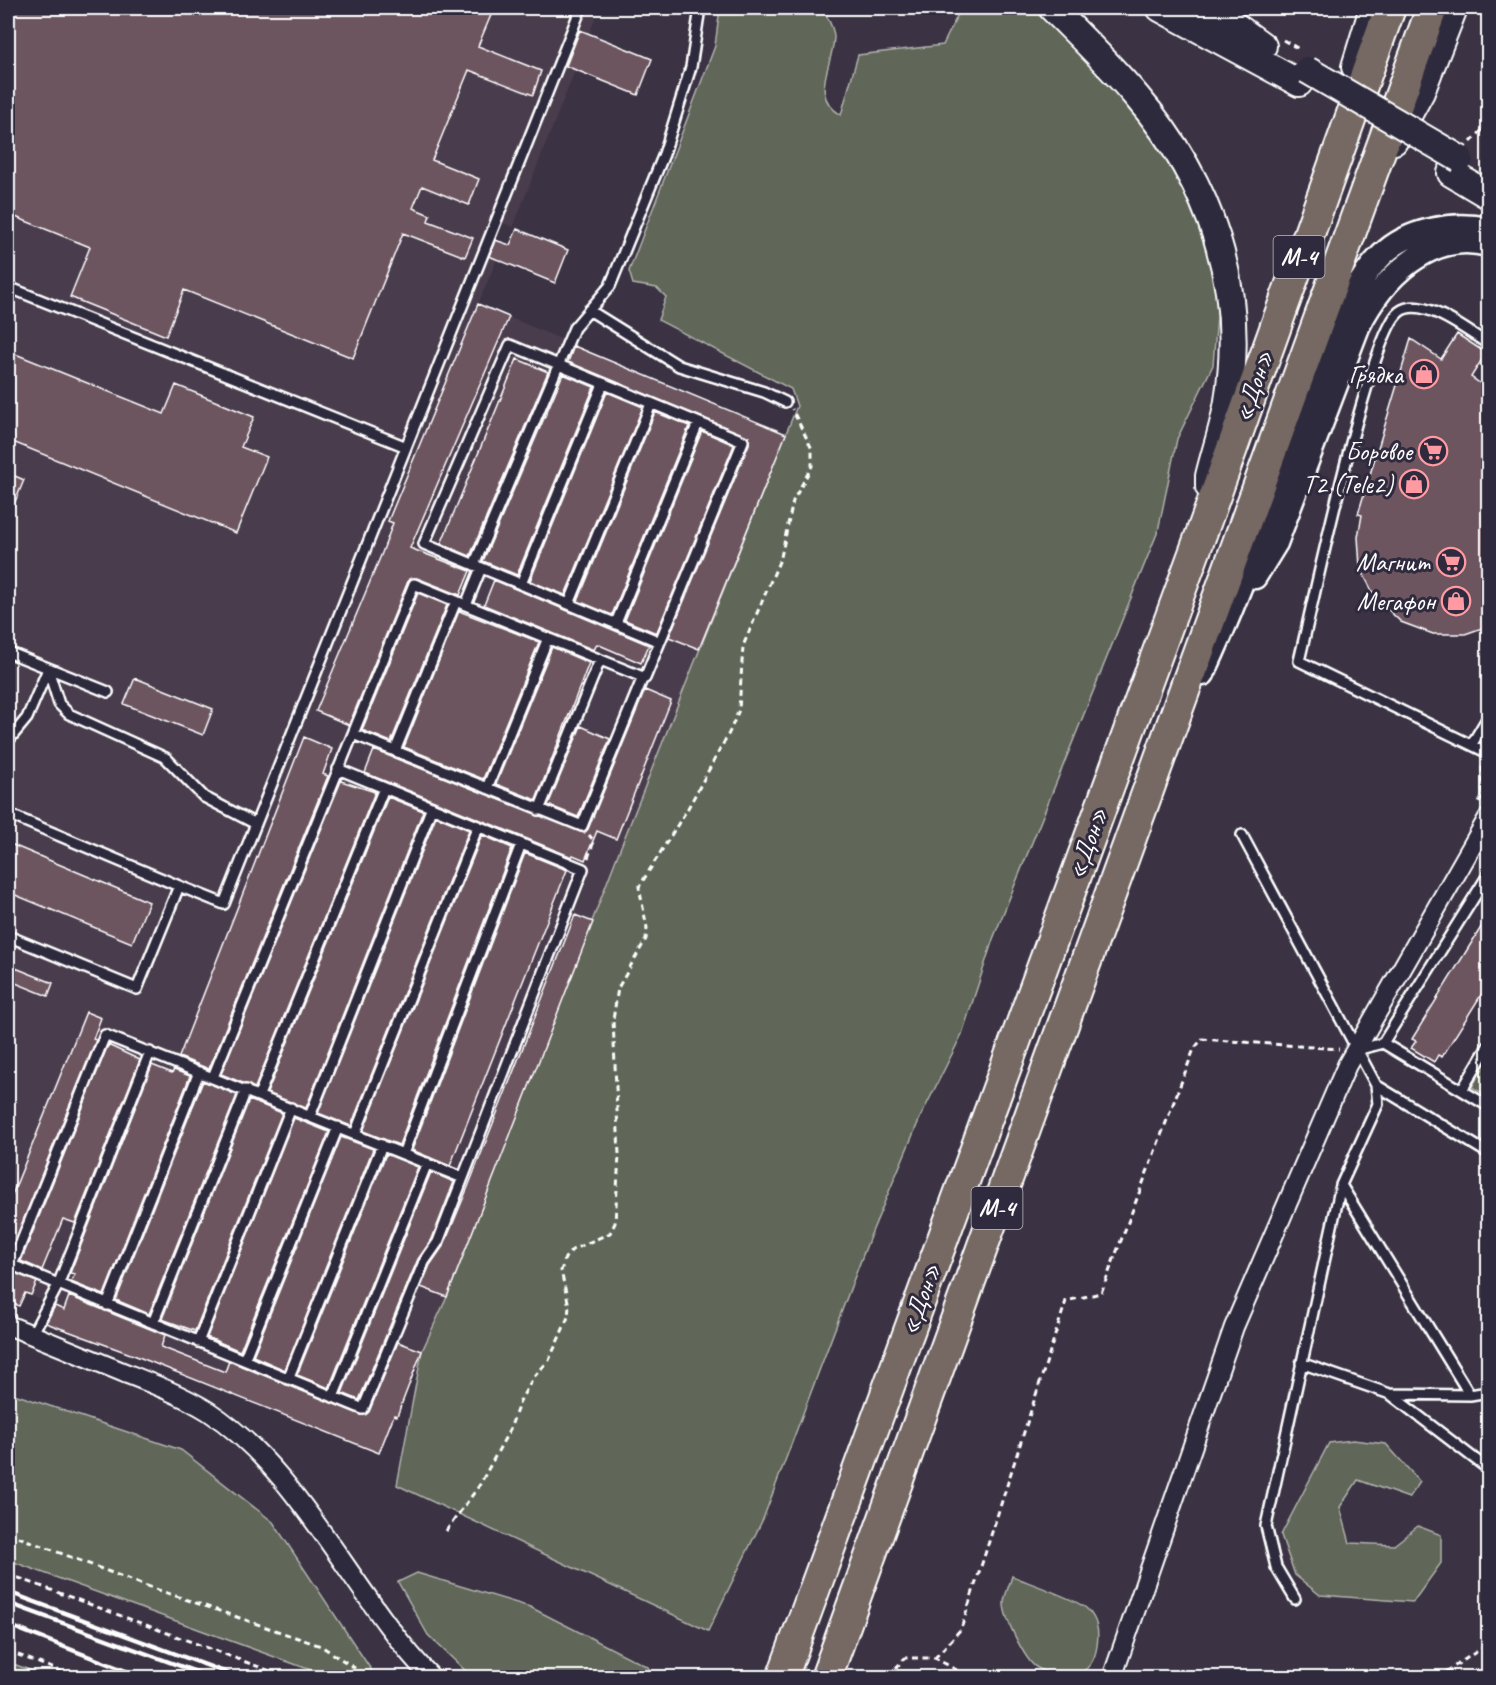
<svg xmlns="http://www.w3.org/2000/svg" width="1496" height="1685" font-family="Caveat,sans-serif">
<rect width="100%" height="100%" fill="#3b3344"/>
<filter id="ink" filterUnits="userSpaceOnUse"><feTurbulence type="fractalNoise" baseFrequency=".0167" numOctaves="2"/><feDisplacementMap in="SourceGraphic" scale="12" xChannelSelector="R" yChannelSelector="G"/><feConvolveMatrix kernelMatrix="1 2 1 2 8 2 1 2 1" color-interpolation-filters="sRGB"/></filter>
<g filter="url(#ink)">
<!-- built -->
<path fill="#4a3d4d" d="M8,8h606l-17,6 -8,20 -9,-4 -5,40 -62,157 -13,-5 -13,32 10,5 -19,45 309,131 -169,419 -171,443 -25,54 -25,65 -9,13 -252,-73 -90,-33 7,-18 -28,-12 -6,13 -11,-5z"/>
<!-- green -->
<path fill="#606659" stroke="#b0b2ac" stroke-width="1.5" d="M720,8h103c3,8 12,21 11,30 -2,31 -25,57 7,77l17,-60 85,-10 18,-37h64l10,3 78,76 66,86 41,106 -7,86 -36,74 -19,92 -165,408 -31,95 -42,84 -51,121 -106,280 -55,112 -311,-146 25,-134 25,-54 171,-443 179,-448 -6,-17 -133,-69 8,-23 -9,-9 -24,-4 -4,-13 86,-225z
M1488,1059v38l-16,-10z
M8,1392l173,58 92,72 103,155h-46l-322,-117z
M1353,1440l33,4 34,38 -11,16 -51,-18 -18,27 10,36 44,2 24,-19 23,9v28l-28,39 -93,-7 -25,-20 -14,-40 48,-92z
M417,1573l113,34 118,60 6,10h-182l-44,-42 -30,-53z
M1012,1576c14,6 67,24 75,33 11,11 12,23 10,37 -5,34 -36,37 -61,21 -11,-7 -33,-51 -32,-65 1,-8 6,-18 8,-26z
M8,1662l40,15h-40z"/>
<!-- building -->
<path fill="#6d5561" stroke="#fff" stroke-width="1.5" d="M8,8h486l-16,38 63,25 -8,24 -64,-25 -37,90 47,19 -10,26 -47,-19 -9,22 17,7 -2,6 45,17 -8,19 -62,-24 -50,125 -169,-68 -18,46 -96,-39 20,-50 -82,-33z
M580,30l72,29 -14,36 -72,-29z
M517,229l51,21 -13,33 -66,-27 6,-16 15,5z
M478,304l31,13 -99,231 60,23 -10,24 -43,-17 -8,1 -60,146 -33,-14 66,-158 11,-30 -5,-2z
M1457,334l29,19 -15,24 17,12v237l-23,8h-32l-32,-12 -26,-25 -15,-30 -2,-30 4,-22 -4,-1 53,-175 30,20z
M574,346l212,88 -87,215 -30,-12 80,-193v-7l-181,-75z
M8,351l156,63 12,-29 78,32 -13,30 26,10 -31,76 -228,-93z
M517,359l31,13 -78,184 -29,-12z
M563,374l31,13 -77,188 -34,-14z
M607,392l36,15 -78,188 -35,-14z
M655,412l34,14 -77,189 -34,-14z
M702,431l32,14 -77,187h-3l-29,-12z
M8,473l16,7 -16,39z
M494,580l155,65 -8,18 -44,-19 -3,6 -110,-45z
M418,593l29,12 -56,137 -29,-12z
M459,611l80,31 -56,137 -79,-32z
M552,647l37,16 -53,137 -40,-16z
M135,678l78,31 -10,26 -79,-31z
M645,690l26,11 -55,138 -19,-8 -12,29 -12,-5 -1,2 -207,-84 9,-23 210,83 4,-4z
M581,726l29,13 -32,78 -30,-12z
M304,737l28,12 -9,25 5,2 -119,293 -30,-12z
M341,781l34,11 -120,296 -34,-14z
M388,797l35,14 -117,297 -39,-15z
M436,816l33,14 -118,296 -33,-13z
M482,835l30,13 -113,297 -36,-14z
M8,843l141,59 -17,41 -124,-51z
M525,853l42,17 -117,296 -38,-16z
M575,915l18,7 -146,375 -26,-10 9,-22 14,-20 24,-58z
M1488,916v68l-46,73 -4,-2 -4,7 -23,-14 5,-7 -4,-2z
M8,965l45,18 -5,13 -40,-16z
M86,1012l15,6 -8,21 3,1 -88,218v-53z
M108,1045l32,15 -65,163 -12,-4 -21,51 -21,-9z
M152,1065l20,8 2,-3 16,6 -86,219 -33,-13 4,-8 -5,-1z
M203,1081l34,14 -88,219 -33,-14z
M249,1100l33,13 -87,218 -33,-12z
M294,1118l35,14 -89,219 -33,-14z
M341,1137l32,12 -88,221 -32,-14z
M386,1154l32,13 -89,221 -32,-13z
M431,1172l23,10 -22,57 -14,20 -59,141 -17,-7z
M8,1270l29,12 -6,13 -6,-2 -6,13 -11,-5z
M69,1296l96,39 -4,12 64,25 4,-11 132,54 8,-3 29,-70 24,9 -25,65 -3,-1 -15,38 -243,-97 -90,-33 9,-17 9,4z"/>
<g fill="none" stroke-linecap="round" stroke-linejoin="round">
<!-- service casing -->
<g stroke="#fff" stroke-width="14">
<path id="service" d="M8,287l396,159
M589,310l90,56 85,26 21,10
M1488,344c-19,-12 -67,-50 -89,-32 -30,24 -87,295 -100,349l189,92
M474,565l100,-237 36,-42 54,-132 27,-87 9,-59
M521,584l82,-200
M569,604l82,-200
M466,605l15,-37
M616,623l82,-200
M8,652l100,40
M48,669l11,35 10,10 97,44 38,39 52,27
M353,734l229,92 61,-149
M8,741l19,-23 21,-49
M1472,744l16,-27
M395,751l61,-150
M338,769l245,100 -145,373 -14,20 -61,147 -351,-144 93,-230 358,143
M487,788l61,-150
M539,810l61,-150
M8,814l171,72 -42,103 -129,-53
M1242,835l134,250 2,19 -37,81 -75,341 10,41 19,32
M179,886l45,18c121,-298 236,-598 357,-896
M1383,1043l105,63
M1357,1050l26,-7 105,-168
M213,1077l201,-493 231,94 98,-237 -233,-96 -86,199 236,98
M1376,1085l112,68
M1462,1090l26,-44
M259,1095l125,-307
M310,1116l122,-309
M355,1134l123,-308
M403,1154l118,-310
M1341,1185l129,210
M107,1305l92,-233
M153,1323l93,-233
M32,1335l26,-50 92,-233
M198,1342l93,-234
M244,1360l94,-233
M1301,1363l89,31 98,75
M288,1379l94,-234
M1390,1394l80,1 18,-3
M333,1397l94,-234"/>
</g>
<!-- minor casing -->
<g stroke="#fff" stroke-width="22">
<path id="minor" d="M8,1325c39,16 78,32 117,48 28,11 57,22 83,38 93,60 146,187 224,267
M1112,1678l122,-351 113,-262 141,-247"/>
</g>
<!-- tertiary casing -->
<g stroke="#fff" stroke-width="27">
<path id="tertiary" d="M1255,577l21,-34 82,-216c24,-48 72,-98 130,-82
M1203,674c46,-97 76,-200 117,-299 17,-42 29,-88 62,-120 26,-26 72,-33 106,-26"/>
</g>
<!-- secondary casing -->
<g stroke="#fff" stroke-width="30">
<path id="secondary" d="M1052,8c29,29 59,58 85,89 74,86 109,190 91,304 -4,25 -13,50 -19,75v11
M1160,8l139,75
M1211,8l52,38
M1355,67l18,-59
M1394,141l27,-49 33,-84
M1451,173l37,22"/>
</g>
<!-- trunk casing -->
<g stroke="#fff" stroke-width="34">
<path id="trunk" d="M782,1678l429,-1171 179,-499
M826,1678l606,-1670"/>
</g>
<!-- path -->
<path stroke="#fff" stroke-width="3" stroke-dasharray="6 4.5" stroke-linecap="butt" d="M1283,40l18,10
M1471,142l17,-18
M1479,803l4,-8 -1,-32
M588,858l6,-17 -5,-6
M446,1531l33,-45 31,-57 10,-28 13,-23 16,-18 11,-24 8,-19 1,-11 -8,-35 4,-13 7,-8 38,-17 5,-10 4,-68 -6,-135 5,-32 28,-49 1,-11 -8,-41 49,-79 41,-75 10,-23 4,-64 38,-89 12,-56 19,-35v-17l-20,-40
M8,1533l133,51 180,62 49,32
M8,1574l281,104
M8,1651l70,27
M935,1658l26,-29 105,-328 35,-8 93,-244 8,-10 137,10
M892,1678l2,-8 11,-12h30l36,20
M1437,1678l51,-34"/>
<!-- service -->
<use href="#service" stroke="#2f2a3d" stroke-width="9"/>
<!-- minor -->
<use href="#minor" stroke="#2f2a3d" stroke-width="18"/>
<!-- tertiary -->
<use href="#tertiary" stroke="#2f2a3d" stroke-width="22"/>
<!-- secondary -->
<use href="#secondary" stroke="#2f2a3d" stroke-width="26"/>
<!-- trunk -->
<use href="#trunk" stroke="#766964" stroke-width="30"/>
<!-- rail -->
<path stroke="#fff" stroke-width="4.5" d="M8,1592l233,86
M8,1603l205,75
M8,1625l136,53"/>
<!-- secondary-bridge casing -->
<g stroke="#fff" stroke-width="30" stroke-linecap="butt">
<path id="secondary-bridge" d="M1307,70l153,89"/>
</g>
<!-- secondary-bridge -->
<use href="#secondary-bridge" stroke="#2f2a3d" stroke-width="26"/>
</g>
</g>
<!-- icons -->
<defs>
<g id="shop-ring" transform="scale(1.5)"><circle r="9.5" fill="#2f2a3d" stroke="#ff9aa2" stroke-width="1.5"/><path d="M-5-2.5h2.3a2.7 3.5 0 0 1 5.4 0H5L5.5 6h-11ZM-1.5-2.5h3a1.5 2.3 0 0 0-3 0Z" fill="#ff9aa2"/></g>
<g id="supermarket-ring" transform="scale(1.5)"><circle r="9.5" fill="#2f2a3d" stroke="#ff9aa2" stroke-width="1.5"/><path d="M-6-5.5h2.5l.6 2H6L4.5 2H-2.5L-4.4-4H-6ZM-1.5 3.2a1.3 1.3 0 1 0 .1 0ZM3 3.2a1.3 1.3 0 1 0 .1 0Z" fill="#ff9aa2"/></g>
</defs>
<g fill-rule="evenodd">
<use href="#shop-ring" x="1424" y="374"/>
<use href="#supermarket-ring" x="1433" y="451"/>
<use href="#shop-ring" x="1414" y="484"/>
<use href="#supermarket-ring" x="1451" y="562"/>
<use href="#shop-ring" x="1456" y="601"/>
</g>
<g text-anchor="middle" stroke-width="6" stroke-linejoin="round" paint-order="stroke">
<!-- shield labels -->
<g fill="#2f2a3d" stroke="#c1bfc5" stroke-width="1.5">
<rect x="1273.5" y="236" width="51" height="42" rx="4.5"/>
<rect x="971.5" y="1187" width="51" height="42" rx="4.5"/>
</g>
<g font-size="24" font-weight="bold" fill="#fff">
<text x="1299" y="265">М-4</text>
<text x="997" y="1216">М-4</text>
</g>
<!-- poi labels -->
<g font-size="26" fill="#fff" stroke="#2f2a3d" text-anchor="end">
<text x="1403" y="383">Грядка</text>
<text x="1412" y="460">Боровое</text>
<text x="1393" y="493">T2 (Tele2)</text>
<text x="1430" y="571">Магнит</text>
<text x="1435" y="610">Мегафон</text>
</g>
<!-- street labels -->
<g font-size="26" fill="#fff" stroke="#2f2a3d">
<text transform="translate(1253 386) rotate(-71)" y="9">«Дон»</text>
<text transform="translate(1087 843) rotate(-70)" y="9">«Дон»</text>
<text transform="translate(920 1299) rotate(-70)" y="9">«Дон»</text>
</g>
</g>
<!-- margin -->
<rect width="1496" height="1685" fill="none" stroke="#2f2a3d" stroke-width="30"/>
<rect x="15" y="15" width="1466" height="1655" fill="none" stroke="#fff" stroke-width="2" filter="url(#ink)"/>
</svg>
